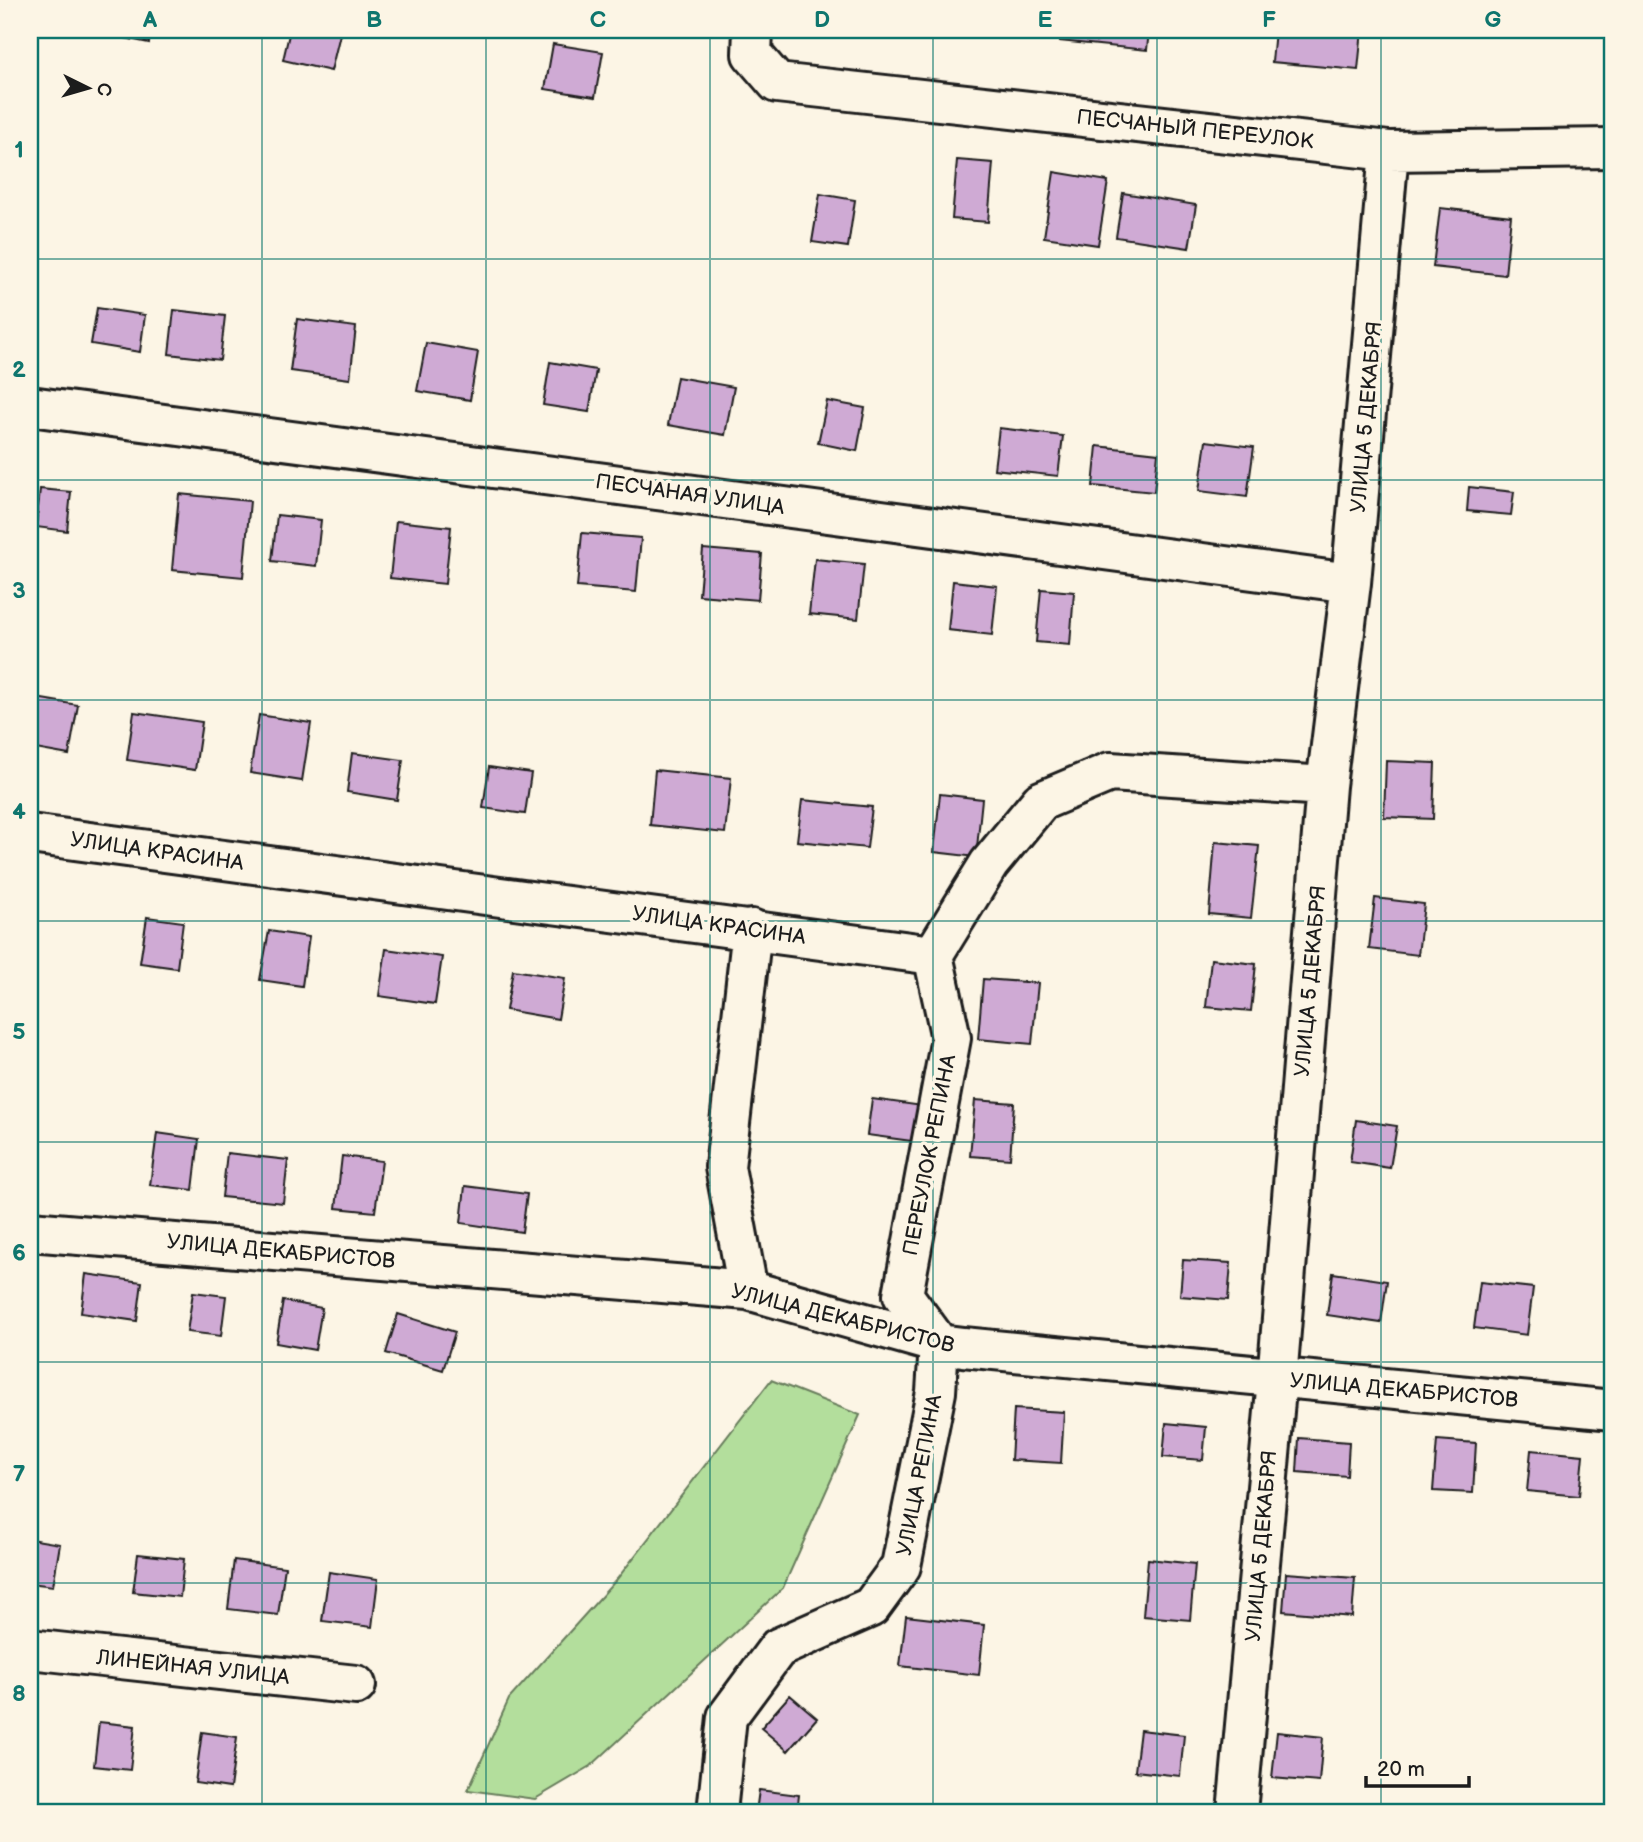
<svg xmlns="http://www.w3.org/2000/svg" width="1643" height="1842" font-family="'Balsamiq Sans',sans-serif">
<rect width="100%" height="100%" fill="#fcf5e5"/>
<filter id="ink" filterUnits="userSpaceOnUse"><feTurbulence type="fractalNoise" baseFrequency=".0143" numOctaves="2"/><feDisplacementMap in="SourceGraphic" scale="14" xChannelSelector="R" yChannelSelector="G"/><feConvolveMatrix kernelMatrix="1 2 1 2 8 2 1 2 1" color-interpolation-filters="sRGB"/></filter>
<g filter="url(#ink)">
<!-- green -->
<path fill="#b3de9c" stroke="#687d5c" stroke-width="2" d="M771,1380l89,35 -77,173 -192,178 -56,33 -67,-9 41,-91 108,-120z"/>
<!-- building -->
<path fill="#cfaad4" stroke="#1c1c1c" stroke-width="2" d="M86,30h65l-2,13z
M290,30h51l-10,41 -48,-11z
M1061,30h88l-2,20 -87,-9z
M1275,30h87l-4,40 -86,-8z
M553,44l50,8 -8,45 -50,-8z
M957,160l36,3 -5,59 -36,-3z
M1054,172l54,9 -10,64 -54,-8z
M1123,193l73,12 -7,43 -73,-11z
M820,194l35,6 -7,47 -36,-5z
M1440,208l71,8 -6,59 -72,-8z
M97,308l48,7 -5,37 -49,-8z
M174,310l51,6 -5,44 -51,-6z
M297,319l59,8 -6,52 -60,-8z
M426,343l52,9 -8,48 -53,-9z
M550,362l46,8 -7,42 -46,-7z
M677,377l57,10 -9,48 -57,-10z
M827,401l38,7 -8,43 -39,-8z
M999,428l64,8 -5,40 -64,-7z
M1206,441l48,6 -7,50 -48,-6z
M1097,446l61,7 -4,39 -61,-6z
M1469,487l45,5 -3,23 -44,-4z
M40,489l31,3 -4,39 -31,-4z
M179,494l71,7 -7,76 -71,-7z
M277,515l44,5 -5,46 -44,-5z
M396,521l55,6 -6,57 -55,-6z
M582,533l59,5 -5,54 -59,-5z
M703,549l59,5 -4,46 -59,-5z
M815,559l49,5 -6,55 -49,-5z
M953,581l44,5 -5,49 -44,-5z
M1041,589l33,3 -4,53 -34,-3z
M30,697l48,8 -9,50 -39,-7z
M134,712l68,10 -7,48 -68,-10z
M259,715l52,8 -9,58 -52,-8z
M352,753l51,7 -6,40 -50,-8z
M1386,761l49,2 -2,56 -49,-2z
M489,767l42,6 -6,41 -42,-6z
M655,770l76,8 -6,55 -75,-8z
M940,794l42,5 -6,58 -42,-5z
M802,800l70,7 -5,41 -70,-7z
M1215,842l44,4 -8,72 -42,-4z
M1375,898l49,6 -6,51 -49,-6z
M147,917l36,5 -6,46 -37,-5z
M269,931l40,6 -7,49 -42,-6z
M386,949l56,8 -7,47 -56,-8z
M1211,959l45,5 -5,47 -45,-4z
M513,970l52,8 -7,41 -52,-9z
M983,979l55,4 -6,61 -54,-5z
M872,1099l51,7 -4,36 -52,-7z
M975,1100l39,3 -4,56 -40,-3z
M1356,1120l41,6 -7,42 -40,-6z
M30,1131l9,1 -5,42 -4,-1z
M157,1133l42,6 -6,51 -43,-5z
M227,1153l61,7 -5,43 -61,-6z
M342,1156l40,5 -7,51 -39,-4z
M465,1186l62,8 -5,38 -61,-9z
M1183,1260l48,3 -3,37 -48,-4z
M1333,1273l54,8 -6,42 -54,-8z
M86,1274l56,8 -5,39 -56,-8z
M1480,1282l53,6 -6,47 -53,-7z
M193,1292l33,4 -5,40 -34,-4z
M283,1301l39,7 -7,42 -39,-7z
M398,1314l57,18 -12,38 -57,-17z
M1014,1409l50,3 -3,51 -50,-3z
M1166,1423l40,4 -3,33 -40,-3z
M1299,1438l50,4 -2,34 -50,-4z
M1437,1440l39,3 -3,50 -40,-2z
M1531,1450l52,5 -4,41 -52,-5z
M30,1539l30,5 -7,42 -23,-3z
M138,1554l46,5 -4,38 -47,-5z
M1148,1559l47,5 -5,56 -47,-4z
M234,1560l51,7 -7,48 -50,-6z
M329,1572l49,7 -6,48 -50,-6z
M1286,1573l69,5 -3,39 -69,-6z
M906,1616l78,9 -5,50 -79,-9z
M790,1695l27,23 -29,33 -27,-23z
M99,1722l36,4 -5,44 -36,-4z
M1140,1730l44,5 -4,41 -45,-5z
M202,1732l35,5 -7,51 -35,-5z
M1277,1732l46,5 -4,45 -47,-4z
M759,1790l40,5 -2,17h-41z"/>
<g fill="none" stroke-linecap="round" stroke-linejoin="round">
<!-- minor casing -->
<g stroke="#1c1c1c" stroke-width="44">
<path id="minor" d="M753,30l-1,24 25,29 612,68 224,-3
M30,406l1321,177
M30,834l903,121 56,-91 52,-63 69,-29 216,14
M30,1231l718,59 191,54 24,3 650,63
M748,1290l-23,-123 27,-238
M30,1649l326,36
M717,1812l10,-95 51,-69 93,-41 30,-41 35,-174 3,-48 -36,-49 48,-257 -18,-83
M1237,1812l40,-433 49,-593 25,-203 38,-432"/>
</g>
<!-- minor -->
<use href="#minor" stroke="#fcf5e5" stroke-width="38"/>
</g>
</g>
<!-- grid -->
<path fill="none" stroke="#0f766e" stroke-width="2" stroke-opacity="0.55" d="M262,30v1782M486,30v1782M710,30v1782M933,30v1782M1157,30v1782M1381,30v1782M30,259h1583M30,480h1583M30,700h1583M30,921h1583M30,1142h1583M30,1362h1583M30,1583h1583"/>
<g text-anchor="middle" stroke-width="7" stroke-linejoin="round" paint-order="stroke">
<!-- street labels -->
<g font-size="21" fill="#1c1c1c" stroke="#fcf5e5">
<text transform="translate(1195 129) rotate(6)" y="7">ПЕСЧАНЫЙ ПЕРЕУЛОК</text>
<text transform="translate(1366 417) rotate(-85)" y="7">УЛИЦА 5 ДЕКАБРЯ</text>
<text transform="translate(690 494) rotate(8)" y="7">ПЕСЧАНАЯ УЛИЦА</text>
<text transform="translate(157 851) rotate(8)" y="7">УЛИЦА КРАСИНА</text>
<text transform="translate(719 925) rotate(8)" y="7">УЛИЦА КРАСИНА</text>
<text transform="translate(1310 981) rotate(-85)" y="7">УЛИЦА 5 ДЕКАБРЯ</text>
<text transform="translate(929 1155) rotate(-79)" y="7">ПЕРЕУЛОК РЕПИНА</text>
<text transform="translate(281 1251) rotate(5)" y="7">УЛИЦА ДЕКАБРИСТОВ</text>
<text transform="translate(843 1318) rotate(14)" y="7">УЛИЦА ДЕКАБРИСТОВ</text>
<text transform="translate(1404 1390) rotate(5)" y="7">УЛИЦА ДЕКАБРИСТОВ</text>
<text transform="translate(919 1475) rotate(-79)" y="7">УЛИЦА РЕПИНА</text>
<text transform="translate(1261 1546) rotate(-85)" y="7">УЛИЦА 5 ДЕКАБРЯ</text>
<text transform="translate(193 1667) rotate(6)" y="7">ЛИНЕЙНАЯ УЛИЦА</text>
</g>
</g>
<!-- margin -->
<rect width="1643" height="1842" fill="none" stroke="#fcf5e5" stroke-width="77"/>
<!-- north arrow -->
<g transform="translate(88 88) rotate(95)" stroke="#fcf5e5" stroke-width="5" paint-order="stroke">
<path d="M0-5L12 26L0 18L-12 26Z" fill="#1c1c1c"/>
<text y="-10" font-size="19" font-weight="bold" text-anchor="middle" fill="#1c1c1c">С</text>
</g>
<!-- scale -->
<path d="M1366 1776v10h103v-10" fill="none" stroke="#1c1c1c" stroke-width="3.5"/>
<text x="1377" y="1776" font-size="21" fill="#1c1c1c" stroke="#fcf5e5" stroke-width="5" paint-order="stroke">20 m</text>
<rect x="38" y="38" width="1566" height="1766" fill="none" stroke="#0f766e" stroke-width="2.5"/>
<g font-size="23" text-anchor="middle" font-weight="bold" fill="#0f766e">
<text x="150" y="27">A</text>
<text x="374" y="27">B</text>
<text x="598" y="27">C</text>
<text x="822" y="27">D</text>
<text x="1045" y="27">E</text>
<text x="1269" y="27">F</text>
<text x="1493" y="27">G</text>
<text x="19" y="157">1</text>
<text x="19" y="377">2</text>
<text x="19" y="598">3</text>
<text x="19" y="819">4</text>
<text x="19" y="1039">5</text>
<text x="19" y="1260">6</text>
<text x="19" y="1481">7</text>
<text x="19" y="1701">8</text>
</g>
</svg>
